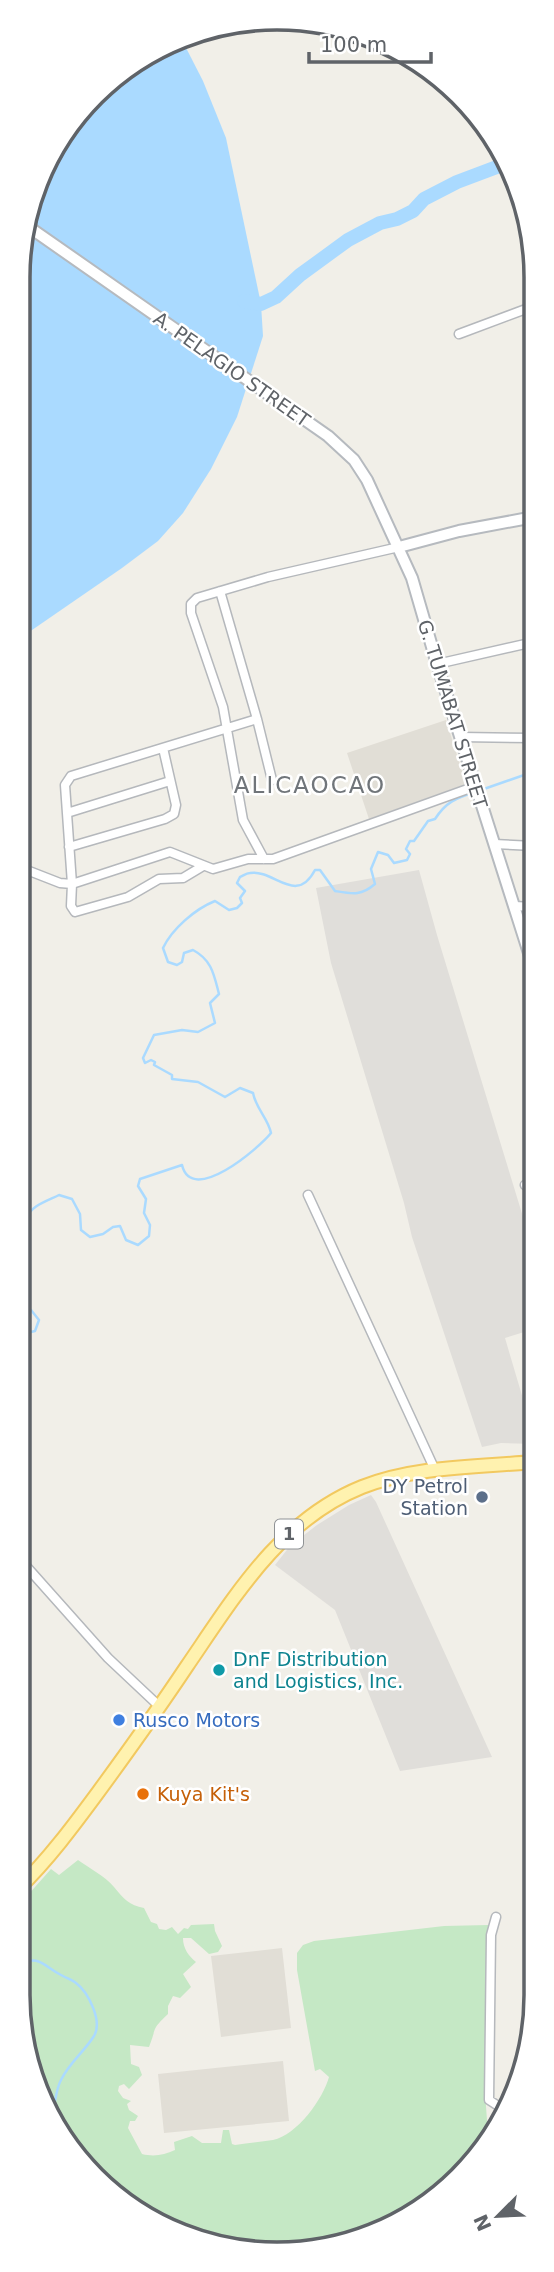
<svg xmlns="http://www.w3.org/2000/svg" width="554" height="2272" font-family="'DejaVu Sans',sans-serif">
<rect width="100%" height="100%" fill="#f1efe8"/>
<!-- industrial -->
<path fill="#e0deda" d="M419,870l18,65 97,318v76l-29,9 29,98v8l-33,-1 -19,4 -70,-210 -8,-34 -73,-240 -15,-75z
M371,1495l5,7 116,255 -92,14 -65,-161 -60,-45 15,-19 27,-21 32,-20z"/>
<!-- education -->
<path fill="#e1ded6" d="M446,720l20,64 -97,35 -22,-66z
M282,1948l9,80 -70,9 -10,-81z
M283,2061l6,60 -125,12 -6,-59z"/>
<!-- green -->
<path fill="#c5e8c5" d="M78,1860c11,8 27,16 36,27 10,12 15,18 30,21l7,14 6,2 2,5 7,1 6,-3 6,7 6,-6 4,1 3,-4 23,-1 1,7 7,15 -4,6 -9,2 -18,-16h-8c0,11 6,18 13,24l-13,12 8,13 -11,11 -7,-2 -5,10v8c-17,16 -11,13 -19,33l-19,-2 1,19 8,3 3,8 -13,14 -5,-5 -5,2 -1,5 5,7 8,3 -4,3 2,6 9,6 -3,5h-5l-2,7 14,26c12,3 22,1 33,-4l-1,-8 18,-6 10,7h19l2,-13h6l3,14 3,1c13,-2 26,-3 38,-5 24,-5 50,-41 56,-63l-9,-8 -5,2 -18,-101v-17l6,-8 11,-4 130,-15 44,-1 -3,166 3,45h3v-17l7,-5 7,2 -3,9 -67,76 -75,40 -100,13 -98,-26 -80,-62 -45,-72 -19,-99v-86l5,-3 4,-10 24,-27 8,6z"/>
<!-- water -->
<path fill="#aadaff" d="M182,40l21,41 23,57 35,166 2,32 -26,81 -26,52 -28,44 -25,28 -36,27 -103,71 1,-396 32,-96 67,-76z"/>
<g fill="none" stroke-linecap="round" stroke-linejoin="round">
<!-- stream -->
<path stroke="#aadaff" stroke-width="2.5" d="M481,790l46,-16h7
M18,1242c7,-8 5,-14 8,-23 4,-13 21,-18 33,-24l13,4 8,15 1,16 9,7 13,-3 10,-7 7,-1 6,14 12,5 11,-9 1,-11 -6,-12 2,-14 -8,-13 2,-7 42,-14c10,41 77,-17 89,-32 -3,-15 -15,-24 -18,-40l-13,-5 -15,9 -27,-15 -26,-3v-4l-18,-10 1,-3 -4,-2 -6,3 -2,-5 11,-23 28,-5 16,2 17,-9 -5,-20 9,-9c-5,-19 -7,-34 -26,-44l-9,3 -2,9 -5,3 -9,-3 -5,-14c9,-19 32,-39 52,-47l14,9 8,-2 5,-5 -2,-5 5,-7 -8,-8 3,-6c3,-1 6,-4 10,-4 24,-4 46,33 65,-3h5l15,21c18,3 26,5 40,-7l-4,-15 7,-17 10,3 6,8 13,-3 3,-6 -4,-5 4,-8h4l14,-20 7,-2c11,-17 21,-21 40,-27
M18,1335l17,-4 4,-11 -8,-10 -13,-5
M18,1964c22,-9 24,1 43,11 5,3 11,5 15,8 12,9 27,38 18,53 -10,16 -25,27 -33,44 -6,11 -5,25 -10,36"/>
<!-- river -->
<path stroke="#aadaff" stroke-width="14" d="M244,301l17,3 15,-7 24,-22 48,-35 32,-17 17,-4 16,-8 11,-12 33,-17 53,-20"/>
<!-- street casing -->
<g stroke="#b5b8bc" stroke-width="11">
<path id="street" d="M459,334l75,-28
M437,664l97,-22
M257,719l15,61
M460,737l74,1
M67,813l103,-32
M494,844l40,2
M69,847l96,-28 9,-5 2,-9 -13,-57
M264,859l-21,-39 -20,-113 -32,-94v-9l6,-6 71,-21 131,-30
M203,866l-20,12 -24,1 -31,18 -53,15 -4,-6 1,-22 -7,-99 6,-9 186,-57 -37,-128
M19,867l41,16 12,1 98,-32 43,17 35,-10h25l203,-73
M514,906l20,1
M525,1185l9,-2
M308,1195l127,275
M18,1557l90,101 51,48
M496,1917l-5,18 -2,165 17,11"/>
</g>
<!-- secondary casing -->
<g stroke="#b6babf" stroke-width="14">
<path id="secondary" d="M26,225l302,211 26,24 13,20 45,98 25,86 97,305
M399,547l60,-16 75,-14"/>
</g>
<!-- primary casing -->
<g stroke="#f2c960" stroke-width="16">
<path id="primary" d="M18,1889c30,-29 56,-64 81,-98 30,-41 60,-83 88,-125 48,-70 93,-146 175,-179 54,-21 115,-20 172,-25"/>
</g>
<!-- street -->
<use href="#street" stroke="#fff" stroke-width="8"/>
<!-- secondary -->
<use href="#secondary" stroke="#fff" stroke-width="10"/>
<!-- primary -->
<use href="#primary" stroke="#fff2af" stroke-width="12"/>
</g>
<!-- markers -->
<circle fill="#5c6f8a" stroke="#fff" stroke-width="2.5" cx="482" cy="1497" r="7"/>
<circle fill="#0f9aa8" stroke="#fff" stroke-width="2.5" cx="219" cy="1670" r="7"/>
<circle fill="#3f7fe0" stroke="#fff" stroke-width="2.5" cx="119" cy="1720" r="7"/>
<circle fill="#e8710a" stroke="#fff" stroke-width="2.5" cx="143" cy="1794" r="7"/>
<g text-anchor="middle" stroke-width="5" stroke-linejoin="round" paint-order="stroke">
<!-- shield labels -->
<rect fill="#fff" stroke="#8f9295" stroke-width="2" x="275" y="1519.5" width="28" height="29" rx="5"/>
<g font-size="18" font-weight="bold" fill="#5f6368">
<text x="289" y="1540">1</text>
</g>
<!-- street labels -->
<g font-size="19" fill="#5f6368" stroke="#fff">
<text transform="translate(232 369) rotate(35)" y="7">A. PELAGIO STREET</text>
<text transform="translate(453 714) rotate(73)" y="7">G. TUMABAT STREET</text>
</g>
<!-- service labels -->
<g font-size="19" fill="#4e5e75" stroke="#fff" text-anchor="end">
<text x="468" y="1493">DY Petrol<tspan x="468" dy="22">Station</tspan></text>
</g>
<!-- culture labels -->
<g font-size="19" fill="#0d838f" stroke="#fff" text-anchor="start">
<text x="233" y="1666">DnF Distribution<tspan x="233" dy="22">and Logistics, Inc.</tspan></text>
</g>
<!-- shop labels -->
<g font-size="19" fill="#366cbe" stroke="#fff" text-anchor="start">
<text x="133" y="1727">Rusco Motors</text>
</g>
<!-- food labels -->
<g font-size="19" fill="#c56008" stroke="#fff" text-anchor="start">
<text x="157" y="1801">Kuya Kit's</text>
</g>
<!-- quarter labels -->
<g font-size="23" letter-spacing="2" fill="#70757a" stroke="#fff">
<text x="310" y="793">ALICAOCAO</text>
</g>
</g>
<!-- crop -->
<path d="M0 0H554V2272H0ZM277 30H277A247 247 0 0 1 524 277V1995A247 247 0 0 1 277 2242H277A247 247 0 0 1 30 1995V277A247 247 0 0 1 277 30Z" fill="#fff" fill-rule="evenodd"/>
<path fill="none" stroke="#5f6368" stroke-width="3.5" d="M277 30H277A247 247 0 0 1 524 277V1995A247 247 0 0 1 277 2242H277A247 247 0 0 1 30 1995V277A247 247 0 0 1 277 30Z"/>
<!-- north arrow -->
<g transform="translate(498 2216) rotate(246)" stroke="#ffffff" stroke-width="5" paint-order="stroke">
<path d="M0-5L12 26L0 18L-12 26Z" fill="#5f6368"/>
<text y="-10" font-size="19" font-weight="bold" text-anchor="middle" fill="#5f6368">N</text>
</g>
<!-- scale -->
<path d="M309 52v10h122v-10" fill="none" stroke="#5f6368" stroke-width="3.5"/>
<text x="320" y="52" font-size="21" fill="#5f6368" stroke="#ffffff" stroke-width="5" paint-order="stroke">100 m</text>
</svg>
